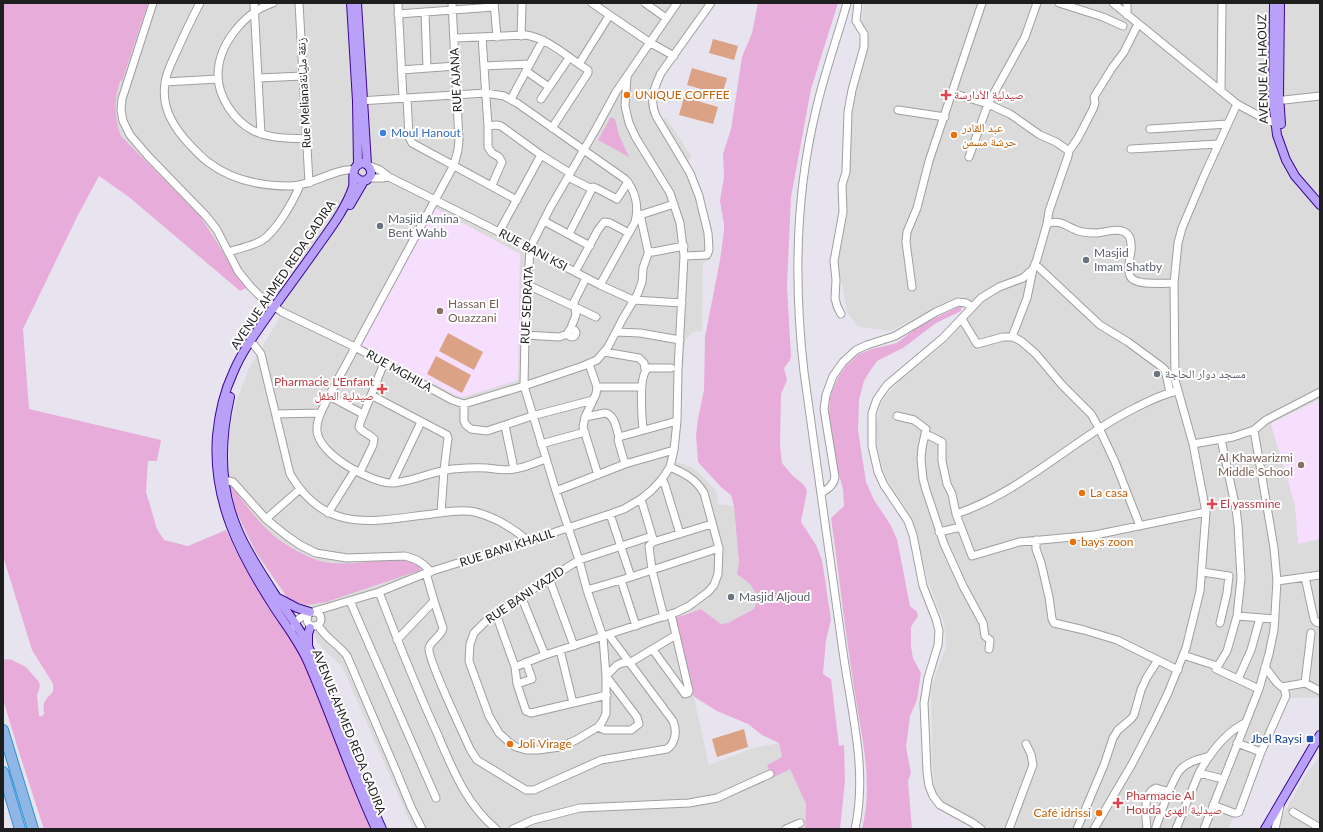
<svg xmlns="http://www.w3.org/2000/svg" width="1323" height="832" font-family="Lato,'Noto Naskh Arabic',sans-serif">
<rect width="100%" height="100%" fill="#e8e4ef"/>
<!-- residential -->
<path fill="#dbdbdc" d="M148,3h566l-48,70 -7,14 -2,14 1,12 4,8 4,-3 26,39 -4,3 12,28 11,36v35l-3,2 -5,1 -1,69 -9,1 -8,8 -9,122 15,5 8,6 18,19 1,12 16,2 5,58 -2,10 13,10 8,13 -4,12 -26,14 -7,1 -20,-15 -25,9 33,147 44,-17 26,-5 3,14 -15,8 23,4 16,35 -1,25h-392l-71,-163 -20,-18 -68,-97 -18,-38 -6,-26 -1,-19v-31l4,-27 16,-42 31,-51 -34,-29 -46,-72 -79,-80 -6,-20 1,-23 4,-12h2z
M864,3h456v695h-32l-60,131h-243l-9,-8 -35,-20 -6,-10 -3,-30 -1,-71 6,-20 9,-23 -2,-24 -15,-39 -18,-64 -6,-13 -14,-20 -8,-16 -6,-26 -1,-20 5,-22 10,-13 11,-12 39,-31 29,-30 -10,-21 -70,35 -32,-4 -11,-15 -9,-50 5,-67z
M1320,757v72h-45l31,-55z"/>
<!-- education -->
<path fill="#f5defe" d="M435,208l85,46 -2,126 -57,18 -100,-53z
M1320,399v140l-22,5 -3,-39 -24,-80 1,-2z"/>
<!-- grass -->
<path fill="#e7acda" d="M3,3h145l-26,78h-2c-6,19 -6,36 1,55l79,80 46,72 -6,3 -111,-94 -30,-21 -22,41 -54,112 6,80 132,31 -4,21h-9l-2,31 11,37 7,11 24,6 38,-16 12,25 29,51 32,47 17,40 54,136h-326l-27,-83 -14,-47v-40l9,1 14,7 13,15 1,4 -3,9 2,21h3l2,-2c0,-4 -1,-7 0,-11 3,-9 13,-8 8,-21l-20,-32 -29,-94z
M758,3h80l-27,86 -20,108 -4,89 4,70 -1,4 -6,8 3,12 -6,14 -1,51 2,18 10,12 12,10 3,6 -6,31 15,23 6,15 9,60 -5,20 -3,34 8,5 8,67 5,-1 1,36 -5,48h-35l1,-25 -16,-35 -18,9 -5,-13 15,-8 -3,-14 -17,-8 -14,-11 -31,-13 -24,-15 -17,-78 25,-9 20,15 7,-1 26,-14 4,-12 -8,-13 -13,-10 2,-11 -5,-57 -3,-11 -10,-8 -23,-25 -2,-27 2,-16 6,-29 1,-53 15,-77 4,-29v-7l-4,-23 4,-24 -1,-23 8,-25 11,-72 10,-24z
M611,117l4,2 4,16 10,22 -31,-17z
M962,305l-1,6 -25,12 -33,25 -26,13 -7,10 -6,10 -5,19 -1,30 8,52 8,18 16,24 7,15 13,67 7,6 1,4 -7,11v20l2,11 8,15 -4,27 -7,16 -4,31 5,26 -3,8 4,48h-50c12,-48 -1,-94 -8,-142 -9,-56 -15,-113 -23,-169l13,-12 -1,-17 -6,-22 -8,-53 1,-15 2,-8 7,-15 8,-11 12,-11 13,-5 25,-6 22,-17z
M230,487h2c22,28 34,48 67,65 10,5 20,10 32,11 22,2 48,-3 70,-4 8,1 15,3 21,8l-2,1 1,2 -95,32 -20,3 -11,-3 -8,-5 -31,-45 -19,-39z"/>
<!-- pitch -->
<path fill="#dba285" d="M713,39l25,7 -4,14 -25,-7z
M692,68l35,10 -5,17 -35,-10z
M684,97l34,10 -5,17 -34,-9z
M448,333l35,19 -9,18 -35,-19z
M436,356l35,19 -9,18 -35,-19z
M744,729l4,18 -31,10 -5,-18z"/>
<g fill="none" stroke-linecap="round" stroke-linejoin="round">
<!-- minor casing -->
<g stroke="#9f9f9f" stroke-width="9">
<path id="minor" d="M153,3l-31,96 -1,11 2,11 7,14 18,21 59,61 10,13 21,41 12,15 12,12 20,14 73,35 97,53 12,4 60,-18 59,-20 14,-6 11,-13 14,-27 16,-27 4,-11 1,-14 6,-17
M200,3c-9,17 -17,34 -25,52 -4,9 -9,18 -10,28 -4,25 9,45 25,62 6,6 11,12 18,17 23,18 53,24 82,24 22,0 44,-18 64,-16
M254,3l7,131
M273,3c-28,9 -55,41 -55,72 0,22 16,45 34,55 17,9 36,8 54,9
M299,3l10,180
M398,3l5,95
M452,3l7,137 -1,10 -4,15 -125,231c-5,11 -13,22 -12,35 2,24 55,53 77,52 20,-2 39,-12 59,-14 11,-1 22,-2 34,-1 8,1 18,3 27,1 11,-1 22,-7 32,-10
M494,3l3,34
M592,3l57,39 25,14
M645,3l21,15
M847,3c-10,36 -23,71 -31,107 -21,86 -22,175 -12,262 13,93 26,186 39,280 8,58 25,119 12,177
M1059,3l44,14 20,9
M1113,3l124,101 26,14 12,5
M425,12l2,56
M398,14l96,-7
M1127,15v-12
M521,36l1,-33
M482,37l6,89v21l4,6 7,4 3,5 -10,23
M454,38l72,-3c24,4 42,23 62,35v3l-36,55
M543,40l-17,31 23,16
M579,64l30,-48
M484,66l46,-2
M401,70l55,-4
M258,78l45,-2
M165,82l53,-3
M1221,91l1,-88
M952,93l36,11 37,-67 12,-34
M407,98l2,39 3,6 105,57
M511,99l15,-28
M541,99l28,-41
M359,101l127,-8 18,3 13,7 108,76c11,12 14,28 10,43l-35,63
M1275,101l45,-5
M898,110l47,7
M488,126l8,-1 5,1 40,29 29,18
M1150,129l78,-5
M1131,149l87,-5
M969,157l19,-53 22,10 30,21 16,7 13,9
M370,166l10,4 9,7 110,55 101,53 33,15 49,3
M568,177l24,12 1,-2 3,1 21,11 11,-17
M370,178h12l7,-1
M640,214l8,37 5,1 31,-6
M637,216l37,-12
M544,221l46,25
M1047,224c12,-5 19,2 29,6 6,3 15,3 21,3 10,-1 25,-7 32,3 3,5 2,10 2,15 -1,7 -4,19 -1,25 4,10 34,7 44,7
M499,232l42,-77
M569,234l23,-45
M228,252c10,-3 23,-6 33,-11 15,-9 32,-39 39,-56
M684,256l23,-1 2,-5 -1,-17 -9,-37 -9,-23 -34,-57c-7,-16 -2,-28 5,-43l50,-70
M1035,264l65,61 28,17 34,25 3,3 5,22
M575,272l23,-42 6,-8 6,1 19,10
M528,285l68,32
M912,287l-6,-45 1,-10 10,-24 12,-47 53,-158
M841,314l-4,-8 -2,-8 1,-18 -2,-19 9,-49 -1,-27 4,-13 2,-60 4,-22 12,-43v-13l-8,-13 2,-18
M962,319l15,25 26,-7h10l8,4 15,13 26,31 29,29 8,14 16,34 25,64
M568 333a4 4 0 1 1 8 0a4 4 0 1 1-8 0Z
M570,330l6,-15 -2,-13 12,-24
M616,332l24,1 40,7
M525,335l34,2 9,-3
M1012,337l15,-39 6,-29
M254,345l7,9 29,120c36,61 83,47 142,40 13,-2 30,-5 43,-2 20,5 38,16 53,29
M604,352l35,6 5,5 1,6
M589,364l8,23 -1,7 -11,23 -2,10 15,48
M597,387h44
M371,395l76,40 1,3 -4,32 -3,43
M329,396l34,18
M464,404v17l2,4 5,4 16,2 45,-15 61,-16
M276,414l45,-1
M897,416l17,4 12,9 -4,19 -1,11 2,20 3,11 18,54 19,42 20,37 2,13 5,4 -1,9
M585,417l20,-4c10,2 11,15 14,24
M505,426l9,43
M643,430c-1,-13 -5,-54 5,-62h23
M925,435l5,1 12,6v19l5,23 5,10 4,20 16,42 47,-14 76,-7 111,-23
M1221,439l15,70 2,16 3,53 -4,38 38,3
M541,444l44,-12
M1193,444l40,-7 21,-7 12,-10 54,-28
M625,464l-7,-24 1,-3 58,-16
M360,472l13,-27 1,-6c-4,-5 -11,-6 -15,-12l1,-4 24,-60
M662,479l3,6 15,49
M224,480l9,2 33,37 21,17 13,9 16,8 31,5 58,-2c12,3 18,7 26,16
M392,483l29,-61
M556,491l69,-27 49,-14
M821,493c7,-4 12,-7 14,-16l-11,-68 2,-14 7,-19 10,-14 13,-12 11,-5 28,-9 41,-24 22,-10 8,1 6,4
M641,499l12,40
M328,513l27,-43
M610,514l21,63
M956,514c66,-22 117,-75 179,-106 14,-7 27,-14 42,-17
M266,519l34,-30
M939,532l22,-5
M652,536l-73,24 -49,31 -45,31 -11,11 -4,11 -1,17 20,55 10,17 11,10 6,4 10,3h12l22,-3 16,-7 22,-13 4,-5 4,-8v-38l-3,-39 -16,-47 -8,-30 -23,-69 -32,-105 1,-51 5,-87 20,-40 47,-81 19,-35 61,-89
M1036,540v9l5,14 8,34 3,22 2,4 30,7 33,10 61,30
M1202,572l27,4 -2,17 -7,30
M426,573l8,28 9,27c-2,9 -12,12 -14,20 -2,10 35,87 41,101l7,11 49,30h8l67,-30 66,-11c9,-6 10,-19 6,-28l-64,-86
M1305,577l9,42 2,3 4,1
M549,578l25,68
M621,580l15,46
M1277,581l43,-6
M587,590l44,-13 88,-29
M379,592c18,47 37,95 58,141 15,35 29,71 59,96
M521,596l24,59
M350,601l86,197
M315,611l64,-19 47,-19 102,-32 82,-27 14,-5 17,-10 11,-9 10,-11 8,-12 4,-17 3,-29 1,-52 6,-113 -4,-33 -10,-30 -34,-55 -7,-15 -4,-17 2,-29
M307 619a7 7 0 1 1 14 0a7 7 0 1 1-14 0Z
M496,614l19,53 2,17 9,27 5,2 76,-18
M1237,616l-10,35 -11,18 43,20
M664,617l-12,-47 -3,-24 4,-4 59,-18
M318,625c7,13 21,20 29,31l50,117 14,34 11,22
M293,628c3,-8 8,-12 15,-14
M397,640l37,-39
M560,650l13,53
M653,650l32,44 3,-1 1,-2 -18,-77
M1183,655l34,11
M515,667l30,-12 132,-43 12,-6 19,-14 6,-7 4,-11 1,-26 -15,-55c-8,-14 -20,-20 -34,-26
M1265,667l12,16 5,4 23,-4 15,8
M1238,679l13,-29 9,-32
M1305,683l6,-50
M517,684l15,-5 -6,-17
M598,727l7,3h26l8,-6 -2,-7 -31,-41 11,-11 5,-2 9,-1 45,-27
M1237,743l24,9
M1199,773c11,-20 26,-40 46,-50
M1213,805l21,8h3l2,-1 22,-60 25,-56 -2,-9
M1293,812l27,16
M1156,827c5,-14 16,-49 25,-58 8,-8 19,-10 29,-13
M513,829l20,-9 47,-12 109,-5 28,-5 53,-24
M786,829l14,-6
M981,829l-8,-6 -33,-18 -7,-9 -4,-10 -2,-14 -3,-69 4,-25 10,-33 1,-14 -3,-12 -13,-33 -10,-51 -5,-14 -24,-36 -6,-13 -6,-26v-33l5,-14 10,-14 56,-47 38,-40 18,-11 24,-9 10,-9 4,-10 10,-35 2,-13 19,-55 1,-5 9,-13 15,-29 2,-6 -1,-6 18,-29 12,-16 14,-28
M1009,829l24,-64 -2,-11 -5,-10
M1077,829l27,-64 9,-27 5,-8 13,-11 3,-4 7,-25 6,-13 11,-17
M1094,829l38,-65 23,-44 13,-27 18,-45 14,-57 6,-79 -13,-68 -18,-64 -1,-97 4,-40 4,-15 22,-52 33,-72
M1147,829c-1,-12 -5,-35 9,-41l14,4
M1176,829l23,-56 24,6
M1204,829l55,-140 10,-35 5,-24 3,-49 -3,-33 -20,-118
M1275,829l5,-23"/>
</g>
<!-- major casing -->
<g stroke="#3c0593" stroke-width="10">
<path id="major" d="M351,3l6,98 1,64
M357,3l10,161
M1274,3l-1,98 4,34 9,25 9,16 25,29
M1280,3l-1,92 2,29
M354,176l7,5 6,-1 4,-5c1,-10 -10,-17 -16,-7 -3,5 -1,13 -2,19 -8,23 -23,42 -37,62 -15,21 -30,42 -45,62 -14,20 -29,40 -38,62 -9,19 -14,42 -16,63 -5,65 23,118 57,171 11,17 26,36 34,55 24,55 43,113 68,167
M350,205l14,-24
M230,397c-10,44 -11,89 7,131 9,23 24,44 37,65 11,17 25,33 33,51 28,60 47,124 75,185
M280,599l17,9 13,4
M308,644v-10l2,-6
M1265,829l55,-94"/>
</g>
<!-- highway casing -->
<g stroke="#2a94d4" stroke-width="12">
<path id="highway" d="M3,730l30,99
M3,772l17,57"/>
</g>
<!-- minor -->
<use href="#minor" stroke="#fff" stroke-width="7"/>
<!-- major -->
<use href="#major" stroke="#b9a0f9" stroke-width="8"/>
<!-- highway -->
<use href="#highway" stroke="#8fb6e4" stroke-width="10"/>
</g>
<!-- markers -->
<g fill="#e8710a" stroke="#fff" stroke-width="1.5">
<circle cx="627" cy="95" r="4"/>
<circle cx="954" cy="135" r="4"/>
<circle cx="1082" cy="493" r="4"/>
<circle cx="1073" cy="542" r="4"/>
<circle cx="510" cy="744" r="4"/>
<circle cx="1099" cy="813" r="4"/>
</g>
<g fill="#e0444e" stroke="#fff" stroke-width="1.5">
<path d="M944 89h4v4h4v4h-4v4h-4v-4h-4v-4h4z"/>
<path d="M380 383h4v4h4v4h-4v4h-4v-4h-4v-4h4z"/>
<path d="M1210 498h4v4h4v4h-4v4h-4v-4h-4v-4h4z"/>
<path d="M1116 797h4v4h4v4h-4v4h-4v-4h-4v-4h4z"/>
</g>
<circle fill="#3f7fe0" stroke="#fff" stroke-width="1.5" cx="383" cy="133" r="4"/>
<g fill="#6b7280" stroke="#fff" stroke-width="1.5">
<circle cx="380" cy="226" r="4"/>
<circle cx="1086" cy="260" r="4"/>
<circle cx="1157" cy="374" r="4"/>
<circle cx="731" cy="597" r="4"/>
</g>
<g fill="#8d6e63" stroke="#fff" stroke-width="1.5">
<circle cx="440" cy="311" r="4"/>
<circle cx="1301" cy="465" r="4"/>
</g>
<rect fill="#1a4fb4" stroke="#fff" stroke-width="1.5" x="1306" y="735" width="8" height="8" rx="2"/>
<g text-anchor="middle" stroke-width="4" stroke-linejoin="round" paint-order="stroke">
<!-- street labels -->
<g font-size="12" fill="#1e1e1e" stroke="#fff">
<text transform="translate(1263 69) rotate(-91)" y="4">AVENUE AL HAOUZ</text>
<text transform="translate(456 80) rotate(-93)" y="4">RUE AJANA</text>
<text transform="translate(304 93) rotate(-93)" y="4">Rue Melianaزنقة مليانة</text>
<text transform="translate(533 250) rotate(28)" y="4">RUE BANI KSI</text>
<text transform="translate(283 275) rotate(-56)" y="4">AVENUE AHMED REDA GADIRA</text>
<text transform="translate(527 305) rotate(-87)" y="4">RUE SEDRATA</text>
<text transform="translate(399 371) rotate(29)" y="4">RUE MGHILA</text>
<text transform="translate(507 548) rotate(-18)" y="4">RUE BANI KHALIL</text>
<text transform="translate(525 595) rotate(-34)" y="4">RUE BANI YAZID</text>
<text transform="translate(349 732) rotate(68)" y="4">AVENUE AHMED REDA GADIRA</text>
</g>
<!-- food labels -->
<g font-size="12" fill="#c56008" stroke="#fff" text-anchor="start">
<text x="635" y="99">UNIQUE COFFEE</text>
<text x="962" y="132">عبد القادر<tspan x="962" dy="14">حرشة مسمن</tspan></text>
<text x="1090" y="497">La casa</text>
<text x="1081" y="546">bays zoon</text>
<text x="518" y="748">Joli Virage</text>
<text x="1091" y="817" text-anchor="end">Café idrissi</text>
</g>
<!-- health labels -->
<g font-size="12" fill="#be3a42" stroke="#fff" text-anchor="start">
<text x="954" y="99">صيدلية الأدارسة</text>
<text x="374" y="386" text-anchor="end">Pharmacie L'Enfant<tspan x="374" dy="14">صيدلية الطفل</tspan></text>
<text x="1220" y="508">El yassmine</text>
<text x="1126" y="800">Pharmacie Al<tspan x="1126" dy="14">Houda صيدلية الهدى</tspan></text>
</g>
<!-- shop labels -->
<g font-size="12" fill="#366cbe" stroke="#fff" text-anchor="start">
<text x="391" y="137">Moul Hanout</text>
</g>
<!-- worship labels -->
<g font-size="12" fill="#5b616d" stroke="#fff" text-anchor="start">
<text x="388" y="223">Masjid Amina<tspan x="388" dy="14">Bent Wahb</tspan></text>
<text x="1094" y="257">Masjid<tspan x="1094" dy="14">Imam Shatby</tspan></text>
<text x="1165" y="378">مسجد دوار الحاجة</text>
<text x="739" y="601">Masjid Aljoud</text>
</g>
<!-- education labels -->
<g font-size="12" fill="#785e54" stroke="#fff" text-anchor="start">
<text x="448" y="308">Hassan El<tspan x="448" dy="14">Ouazzani</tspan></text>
<text x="1293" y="462" text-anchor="end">Al Khawarizmi<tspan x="1293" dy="14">Middle School</tspan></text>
</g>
<!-- transit labels -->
<g font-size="12" fill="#164399" stroke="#fff" text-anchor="end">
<text x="1302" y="743">Jbel Raysi</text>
</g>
</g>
<!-- border -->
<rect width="1323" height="832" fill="none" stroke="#1e1e1e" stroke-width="8"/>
</svg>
